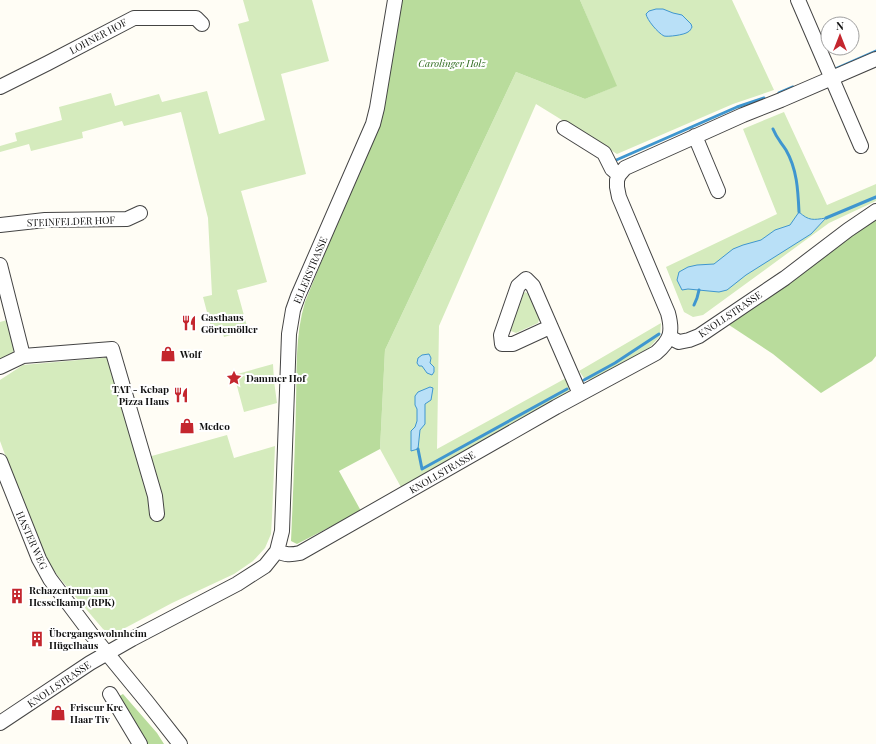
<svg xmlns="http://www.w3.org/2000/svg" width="876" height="744" font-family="'Playfair Display',serif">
<rect width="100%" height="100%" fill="#fffdf5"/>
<!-- green -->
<path fill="#d5ebbd" d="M243,0h69l17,61 -48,13 25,100 -65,17 26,91 -30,8 11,40 -24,7 -2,-8 -10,2 -9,-34 9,-2 -4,-77 -27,-106 -57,14 -2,-5 -40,11 1,6 -52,13 -2,-7 -29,8v-6l17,-5 -2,-8 47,-13 -3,-13 52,-14 4,13 44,-12 3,8 45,-11 12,43 46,-14 -27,-96 11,-3z
M580,0h152l42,90 -41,14 -116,50 -81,-50 -97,222 -2,123 131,-72 3,7 -3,10 -166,95 -22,-40 5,-99 131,-278 69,27 31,-13z
M784,112l43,93 49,-21v17l-47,22 -126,92 -10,2 -9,-5 -18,-45 111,-53 -34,-85z
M525,292l6,3 9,21 -2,7 -22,10 -5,-2 -2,-5 11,-30z
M11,319l6,25 -5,10 -12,6v-38z
M661,323l-1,13 -11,12 -58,33 -7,-3 -5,-7z
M112,357l29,102 86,-24 7,23 41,-12 -3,71 -1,17 -6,14 -12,13 -19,13 -62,29 -60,32 -9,-6 -46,-54 -12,-19 -12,-25 -33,-90v-61l23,-15z
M273,364l1,17 3,22 -33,9 -10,-37z"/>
<!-- forest -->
<path fill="#b9dc9c" d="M401,0h179l37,86 -32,13 -69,-27 -131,278 -5,99 -41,22 22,40 -64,33 -6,-3c2,-46 4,-91 5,-137 1,-34 -1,-69 9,-102l76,-187z
M876,215v141l-4,5 -51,32 -48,-39 -47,-31z
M123,694l34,39 7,11h-20l-30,-45z"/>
<!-- water -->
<path fill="#b9e0f7" stroke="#3f96cf" d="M656,9h7l10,4 9,2 9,9 1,3c-1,2 -2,4 -4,5 -4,3 -20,5 -24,4 -6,-3 -17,-16 -18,-22l3,-3z
M799,212c10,9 14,8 27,6l-15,16 -65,41 -19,15 -8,2 -31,-3 -6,1 -5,-10 2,-8 9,-5 9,-2 17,-1 19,-15 10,-4 18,-5 14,-10 15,-5z
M429,354l2,4 -1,5 4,4v5l-2,3 -5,-2 -5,-7h-3l-2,-3 1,-5 4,-3z
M430,387l3,1 -2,12 -6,4v20l-5,6 -2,19 -7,2v-20l4,-4 2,-6v-12l-2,-4v-9l3,-4z"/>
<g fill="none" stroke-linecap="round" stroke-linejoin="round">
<!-- stream -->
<path stroke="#3f96cf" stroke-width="3" d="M835,69l41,-18
M779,93l14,-6
M773,129c4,10 8,13 13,21 11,19 12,40 13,62
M614,161l123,-54 27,-9
M826,218l50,-21
M694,305l3,-7 2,-8
M584,380l31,-17 44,-29
M418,449l4,20 145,-80"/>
<!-- minor casing -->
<g stroke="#444" stroke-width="16">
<path id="minor" d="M798,0l63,146
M0,87l48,-24 86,-45h62l6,6
M564,128l40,25 8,16 7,6
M695,136l23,55
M0,225l45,-5 82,-1 13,-6
M0,265l23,91
M550,327l-37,17h-11l-1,-9 17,-49 8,-7 7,7 47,108
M669,337l10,5 10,-2 10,-4 86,-58 63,-48 28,-19
M0,367l23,-11 89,-7 43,147 2,18
M0,461l39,98 11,20 42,56 55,67 33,42
M277,551c9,4 13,4 23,2l256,-146 100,-54c15,-13 17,-21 12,-40l-49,-116 -2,-10v-7l2,-5 6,-7 118,-53 38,-15 95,-41
M110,694l30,50
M0,723l90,-60 42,-24 105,-55 28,-18 12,-15 5,-20 7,-197 4,-24 5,-14 75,-172 4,-16 18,-108"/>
</g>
<!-- minor -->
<use href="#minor" stroke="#fff" stroke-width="14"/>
</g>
<!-- icons -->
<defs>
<g id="restaurant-bare" transform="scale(1.2)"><path d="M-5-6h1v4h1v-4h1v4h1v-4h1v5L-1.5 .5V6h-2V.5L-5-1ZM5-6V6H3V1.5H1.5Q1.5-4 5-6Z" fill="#c4262e" stroke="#fff" stroke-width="2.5" paint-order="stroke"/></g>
<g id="shop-bare" transform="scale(1.2)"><path d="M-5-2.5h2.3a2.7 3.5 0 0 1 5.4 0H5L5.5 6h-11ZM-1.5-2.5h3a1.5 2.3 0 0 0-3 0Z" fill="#c4262e" stroke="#fff" stroke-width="2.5" paint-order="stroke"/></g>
<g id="sight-bare" transform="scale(1.2)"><path d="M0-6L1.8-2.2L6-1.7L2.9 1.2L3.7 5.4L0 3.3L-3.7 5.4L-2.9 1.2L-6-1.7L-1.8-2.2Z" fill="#c4262e" stroke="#fff" stroke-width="2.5" paint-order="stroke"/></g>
<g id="building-bare" transform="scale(1.2)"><path d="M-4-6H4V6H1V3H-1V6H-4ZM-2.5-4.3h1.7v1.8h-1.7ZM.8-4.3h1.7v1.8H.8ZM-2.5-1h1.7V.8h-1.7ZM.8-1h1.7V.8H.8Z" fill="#c4262e" stroke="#fff" stroke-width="2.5" paint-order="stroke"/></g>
</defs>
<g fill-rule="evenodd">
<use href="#restaurant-bare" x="189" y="323"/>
<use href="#shop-bare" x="168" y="354"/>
<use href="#sight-bare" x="234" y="378"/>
<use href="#restaurant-bare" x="181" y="395"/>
<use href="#shop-bare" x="187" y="426"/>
<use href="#building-bare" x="17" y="596"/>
<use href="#building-bare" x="37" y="639"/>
<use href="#shop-bare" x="58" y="713"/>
</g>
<g text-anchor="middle" stroke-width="4" stroke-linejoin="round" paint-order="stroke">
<!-- street labels -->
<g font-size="10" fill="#111" stroke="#fff">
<text transform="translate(98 36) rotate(-28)" y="4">LOHNER HOF</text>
<text transform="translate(71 221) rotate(-2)" y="4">STEINFELDER HOF</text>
<text transform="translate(310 270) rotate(-67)" y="4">ELLERSTRASSE</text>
<text transform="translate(730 314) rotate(-34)" y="4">KNOLLSTRASSE</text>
<text transform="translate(442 472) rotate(-30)" y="4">KNOLLSTRASSE</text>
<text transform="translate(32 540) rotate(66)" y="4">HASTER WEG</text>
<text transform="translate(59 684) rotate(-34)" y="4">KNOLLSTRASSE</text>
</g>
<!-- park labels -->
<g font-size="10" font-style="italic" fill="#2f6b1f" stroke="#fff">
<text x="452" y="67">Carolinger Holz</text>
</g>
<!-- poi labels -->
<g font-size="10" font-weight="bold" fill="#111" stroke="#fff" text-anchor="start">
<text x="201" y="321">Gasthaus<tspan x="201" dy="12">Görtemöller</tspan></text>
<text x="180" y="358">Wolf</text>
<text x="246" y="382">Dammer Hof</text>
<text x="169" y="393" text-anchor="end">TAT - Kebap<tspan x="169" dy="12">Pizza Haus</tspan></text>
<text x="199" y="430">Medeo</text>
<text x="29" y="594">Rehazentrum am<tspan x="29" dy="12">Hesselkamp (RPK)</tspan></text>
<text x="49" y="637">Übergangswohnheim<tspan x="49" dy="12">Hügelhaus</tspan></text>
<text x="70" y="711">Friseur Kre<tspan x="70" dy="12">Haar Tiv</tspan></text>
</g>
</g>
<!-- north arrow -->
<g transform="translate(840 36)"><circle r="19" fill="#ffffff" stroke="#a0a0a0"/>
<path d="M0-3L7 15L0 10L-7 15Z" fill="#c4262e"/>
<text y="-6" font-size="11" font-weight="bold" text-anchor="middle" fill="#111111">N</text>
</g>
</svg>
